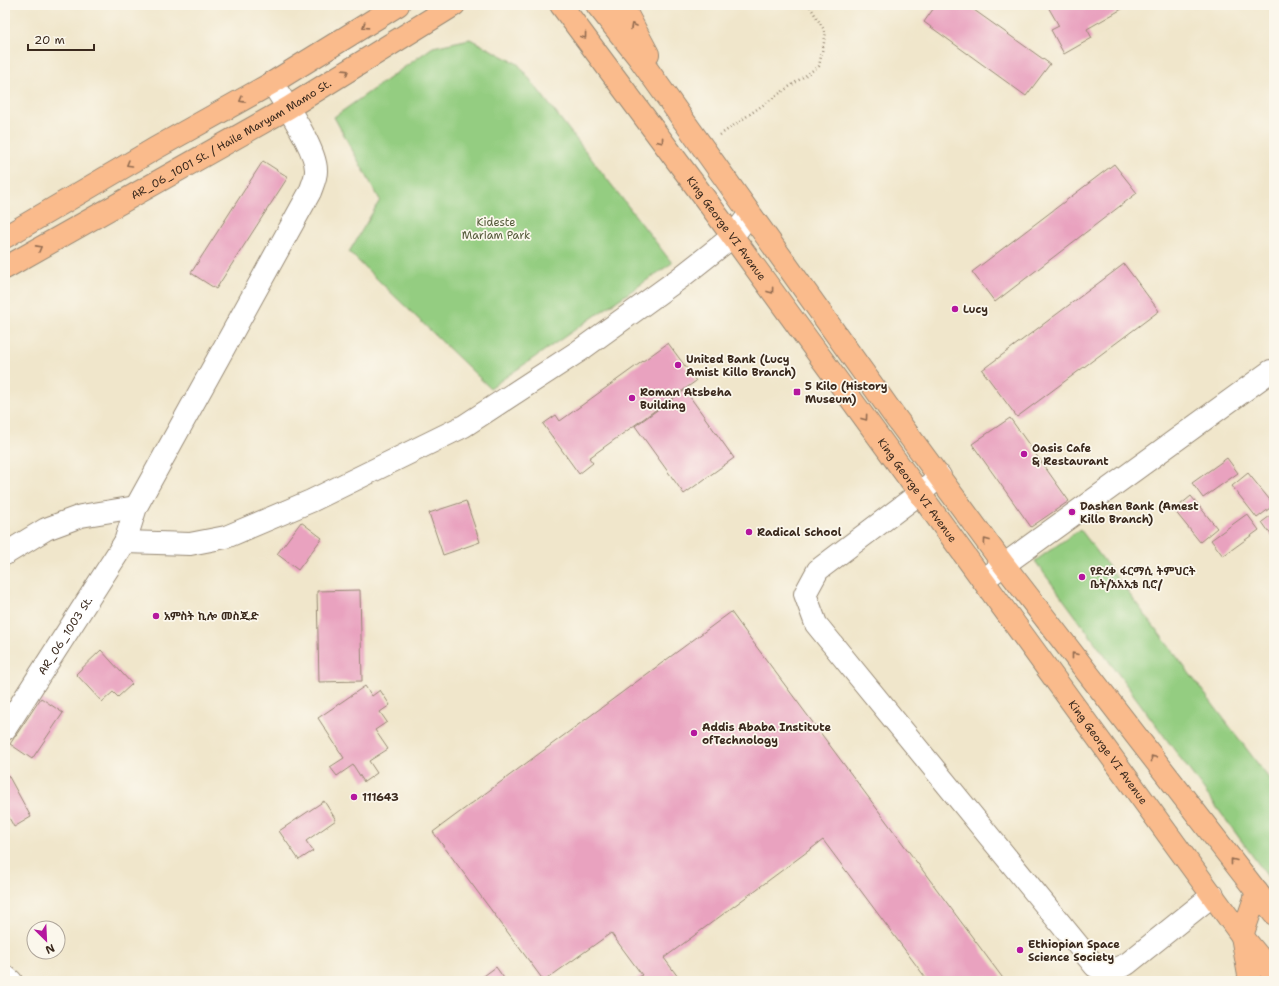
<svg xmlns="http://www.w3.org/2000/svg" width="1279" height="986" font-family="'Shantell Sans','Noto Sans Ethiopic',sans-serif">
<rect width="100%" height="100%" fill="#fbf7ec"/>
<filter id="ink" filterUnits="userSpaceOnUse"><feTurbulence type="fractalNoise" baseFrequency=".025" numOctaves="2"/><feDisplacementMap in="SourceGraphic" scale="8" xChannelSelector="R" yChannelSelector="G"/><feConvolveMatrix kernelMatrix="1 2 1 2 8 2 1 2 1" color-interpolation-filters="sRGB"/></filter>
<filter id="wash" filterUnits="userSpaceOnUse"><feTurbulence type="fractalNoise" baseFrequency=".012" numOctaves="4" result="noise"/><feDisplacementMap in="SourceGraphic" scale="16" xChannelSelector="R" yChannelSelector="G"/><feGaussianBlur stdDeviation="0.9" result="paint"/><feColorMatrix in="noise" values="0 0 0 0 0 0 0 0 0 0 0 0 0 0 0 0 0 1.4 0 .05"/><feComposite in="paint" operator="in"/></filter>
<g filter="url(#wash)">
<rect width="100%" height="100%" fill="#f0e6cb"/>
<!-- green -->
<path fill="#94cd81" stroke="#687c50" d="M470,39l48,25 154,199 -182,125 -141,-136 31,-52 -46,-83 99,-70z
M1080,529l194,256v100l-239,-324z"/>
<g id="blocks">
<!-- building -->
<path fill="#e9a2bf" d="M936,5h31l83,59 -24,32 -102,-74z
M1047,5h82l-42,24 5,9 -28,16 -13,-24 8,-4z
M263,161l25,16 -72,112 -25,-16z
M1114,164l23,29 -142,109 -23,-30z
M1124,264l35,47 -142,106 -35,-47z
M668,343l28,38 -107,77 4,5 -14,11 -36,-50 13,-9 4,6z
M685,390l49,68 -50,36 -49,-68z
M1010,418l59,83 -38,26 -59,-83z
M1227,458l11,15 -35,25 -11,-15z
M1248,473l26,32 -17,13 -25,-32z
M1191,496l26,32 -17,14 -26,-32z
M466,501l14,41 -37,13 -14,-42z
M1274,513v26l-12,-17z
M1247,514l12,16 -36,26 -12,-16z
M301,522l21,16 -24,32 -21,-16z
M360,590l2,91 -43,1 -2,-91z
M731,612l16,22 258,347h-77l-105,-141 -159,118 17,23h-48l9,-6 -31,-42 -67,48 -111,-149z
M101,650l31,34 -14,13 -5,-5 -11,10 -26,-28z
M365,686l7,10 8,-6 10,15 -10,7 7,10 -12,8 13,19 -19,12 8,12 -13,9 -11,-17 -16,11 -7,-9 14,-9 -26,-40z
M41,698l22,15 -31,46 -22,-15z
M8,775l23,42 -17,10 -8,-15 -1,1v-36z
M324,801l12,19 -30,21 7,10 -14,9 -20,-29z
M496,967l10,14h-29z"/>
</g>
</g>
<g filter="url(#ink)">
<use href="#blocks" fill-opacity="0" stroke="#968874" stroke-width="1"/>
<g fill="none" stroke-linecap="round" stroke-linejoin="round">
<!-- minor casing -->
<g stroke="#968874" stroke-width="24">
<g id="minor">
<path d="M940,476l-20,17 -102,77 -13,24 11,30 279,342 13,6 19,-8 86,-69"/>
<path d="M125,542l65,2 36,-7 85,-36 153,-75 115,-75 101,-73 52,-41 17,-22"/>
<path d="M5,554l41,-25 35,-13 55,-9"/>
<path d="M983,580l288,-209"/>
<path id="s1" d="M5,729l120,-187 11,-35 174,-315c2,-6 6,-14 6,-21 1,-21 -32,-69 -44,-88"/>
<path d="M5,976l6,5"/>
</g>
</g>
<!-- major casing -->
<g stroke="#968874" stroke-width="24">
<g id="major">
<path id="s2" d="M561,5l145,195 536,736 32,39"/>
<path d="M597,5l42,53 254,356 111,151 270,349"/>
<path d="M622,5l26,49"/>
<path d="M5,237l151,-89 116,-65 126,-78"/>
<path id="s3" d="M5,268l283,-160 166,-103"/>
<path d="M1250,981l-8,-45 15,-44"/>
</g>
</g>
<!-- path -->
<path stroke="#968874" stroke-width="2.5" stroke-dasharray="1 3" stroke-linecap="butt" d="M720,135l99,-69 7,-33 -17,-28"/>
<!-- minor -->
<use href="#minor" stroke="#fff" stroke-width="22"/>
<!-- major -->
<use href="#major" stroke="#fabb8c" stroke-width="22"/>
</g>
<!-- one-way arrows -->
<defs><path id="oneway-chevron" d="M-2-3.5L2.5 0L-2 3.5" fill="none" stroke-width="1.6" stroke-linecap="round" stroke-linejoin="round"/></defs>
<g stroke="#916b50">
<use href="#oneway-chevron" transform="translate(365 26) rotate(148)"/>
<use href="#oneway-chevron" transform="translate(633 26) rotate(-119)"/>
<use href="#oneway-chevron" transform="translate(584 36) rotate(53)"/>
<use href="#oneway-chevron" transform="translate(346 72) rotate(-32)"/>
<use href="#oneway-chevron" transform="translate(242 100) rotate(151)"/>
<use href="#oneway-chevron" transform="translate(661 141) rotate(53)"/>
<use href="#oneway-chevron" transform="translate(129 164) rotate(150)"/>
<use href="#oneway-chevron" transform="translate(39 248) rotate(-29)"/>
<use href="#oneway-chevron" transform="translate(771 291) rotate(54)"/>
<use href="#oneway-chevron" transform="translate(865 418) rotate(54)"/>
<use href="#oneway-chevron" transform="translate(986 541) rotate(-126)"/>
<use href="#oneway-chevron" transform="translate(1074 655) rotate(-128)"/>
<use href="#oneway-chevron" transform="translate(1153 758) rotate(-128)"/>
<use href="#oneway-chevron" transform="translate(1233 861) rotate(-128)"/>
</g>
</g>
<!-- markers -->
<g fill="#b5179e" stroke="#fbf7ec" stroke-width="1.5">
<circle cx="955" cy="309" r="4"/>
<circle cx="678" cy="365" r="4"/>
<rect x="793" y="388" width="8" height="8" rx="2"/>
<circle cx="632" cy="398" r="4"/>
<circle cx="1024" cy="454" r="4"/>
<circle cx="1072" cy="512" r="4"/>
<circle cx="749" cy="532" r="4"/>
<circle cx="1082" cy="577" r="4"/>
<circle cx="156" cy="616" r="4"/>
<circle cx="694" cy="733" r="4"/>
<circle cx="354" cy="797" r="4"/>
<circle cx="1020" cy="950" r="4"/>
</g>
<g text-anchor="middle" stroke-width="3.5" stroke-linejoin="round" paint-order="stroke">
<!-- street labels -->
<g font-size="11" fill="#3b2a1e" stroke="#fbf7ec">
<text dy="4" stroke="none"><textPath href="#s3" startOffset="260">AR_06_1001 St. / Haile Maryam Mamo St.</textPath></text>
<text dy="4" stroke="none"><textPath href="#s2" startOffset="278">King George VI Avenue</textPath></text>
<text dy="4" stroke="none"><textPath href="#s2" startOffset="602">King George VI Avenue</textPath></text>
<text dy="4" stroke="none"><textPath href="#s1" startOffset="111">AR_06_1003 St.</textPath></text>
<text dy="4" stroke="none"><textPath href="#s2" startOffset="926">King George VI Avenue</textPath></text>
</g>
<!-- park labels -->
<g font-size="11" fill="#565b3c" stroke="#fbf7ec">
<text x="496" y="226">Kideste<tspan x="496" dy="13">Mariam Park</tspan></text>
</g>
<!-- poi labels -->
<g font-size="11" font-weight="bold" fill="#3b2a1e" stroke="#fbf7ec" text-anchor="start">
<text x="963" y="313">Lucy</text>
<text x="686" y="363">United Bank (Lucy<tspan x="686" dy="13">Amist Killo Branch)</tspan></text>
<text x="805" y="390">5 Kilo (History<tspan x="805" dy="13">Museum)</tspan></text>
<text x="640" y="396">Roman Atsbeha<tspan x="640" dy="13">Building</tspan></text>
<text x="1032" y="452">Oasis Cafe<tspan x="1032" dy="13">&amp; Restaurant</tspan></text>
<text x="1080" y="510">Dashen Bank (Amest<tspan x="1080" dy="13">Killo Branch)</tspan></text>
<text x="757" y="536">Radical School</text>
<text x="1090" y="575">የድረቀ ፋርማሲ ትምህርት<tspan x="1090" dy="13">ቤት/አአኢቴ ቢሮ/</tspan></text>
<text x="164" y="620">አምስት ኪሎ መስጂድ</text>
<text x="702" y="731">Addis Ababa Institute<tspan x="702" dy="13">ofTechnology</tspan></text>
<text x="362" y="801">111643</text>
<text x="1028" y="948">Ethiopian Space<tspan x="1028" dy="13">Science Society</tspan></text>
</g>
</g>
<!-- margin -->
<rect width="1279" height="986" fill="none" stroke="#fbf7ec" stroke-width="20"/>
<!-- north arrow -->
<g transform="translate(46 940) rotate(156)"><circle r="19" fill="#fbf7ec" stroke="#aea59a"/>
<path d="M0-3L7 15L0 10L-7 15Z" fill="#b5179e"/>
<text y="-6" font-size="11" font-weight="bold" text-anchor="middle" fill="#3b2a1e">N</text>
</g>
<!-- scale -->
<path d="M28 44v6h66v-6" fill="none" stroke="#3b2a1e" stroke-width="2"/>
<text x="34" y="44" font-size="12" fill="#3b2a1e" stroke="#fbf7ec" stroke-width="3" paint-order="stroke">20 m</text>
</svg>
